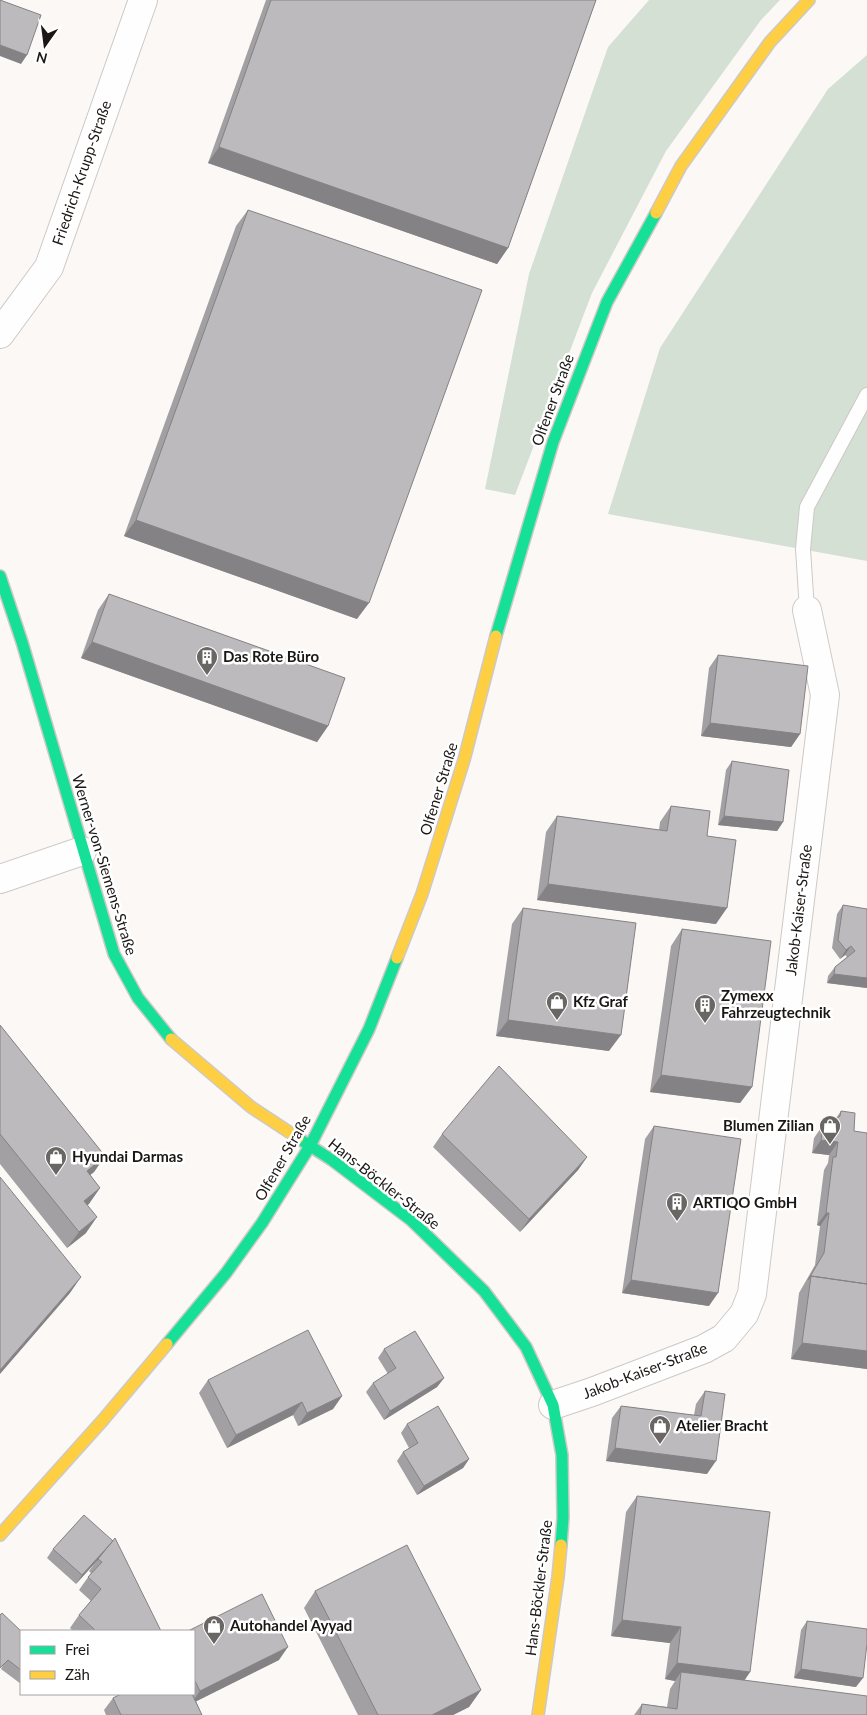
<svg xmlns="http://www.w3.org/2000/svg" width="867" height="1715" font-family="Lato,sans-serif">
<rect width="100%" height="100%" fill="#fcf8f6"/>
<!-- green -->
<path fill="#d3e0d3" d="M649,0h131l-19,20 -95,131 -74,142 -77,202 -30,-6 44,-215 79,-227z
M867,55v506l-259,-47 52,-166 168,-259z"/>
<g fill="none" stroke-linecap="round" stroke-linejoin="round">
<!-- lane casing -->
<g stroke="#cdc9c6" stroke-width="16">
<path id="lane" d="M807,610l-4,-61 4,-42 60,-112"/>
</g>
<!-- street casing -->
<g stroke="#cdc9c6" stroke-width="30">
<path id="street" d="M0,334l49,-67 94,-267
M0,879l82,-28
M553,1405l39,-13 112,-43 20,-11 20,-24 8,-20 73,-599 -18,-85"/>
</g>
<!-- fast casing -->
<g stroke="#cdc9c6" stroke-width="14">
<path id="fast" d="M0,576l22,66 92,312 24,44 33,41
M496,636l57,-194 54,-140 49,-89
M298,1138l34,22 79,60 73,71 42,56 27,58 9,50 1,63 -2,27
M167,1344l59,-71 36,-50 48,-77 59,-117 28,-71"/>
</g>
<!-- slow casing -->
<g stroke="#cdc9c6" stroke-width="14">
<path id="slow" d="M656,213l25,-47 89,-124 39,-42
M397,958l25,-64 42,-134 32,-124
M171,1039l80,68 47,31
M0,1535l103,-115 64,-76
M538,1715l20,-138 3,-32"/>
</g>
<!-- lane -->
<use href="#lane" stroke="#fffefe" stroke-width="14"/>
<!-- street -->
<use href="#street" stroke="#fffefe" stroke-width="28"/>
<!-- fast -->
<use href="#fast" stroke="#16e098" stroke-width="11"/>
<!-- slow -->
<use href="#slow" stroke="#ffcf43" stroke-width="11"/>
</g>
<!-- wall -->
<path fill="#a2a0a2" d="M266,0h330l-88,248 -11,16 -289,-101z
M248,210l109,409 -233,-83 112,-310z
M109,594l219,132 -11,16 -236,-84 17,-48z
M718,655l82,79 -9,13 -90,-11 8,-68z
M732,761l51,61 -6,9 -59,-6 8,-55z
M671,806l36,30 9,88 -179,-24 9,-68 11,-16 102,14 1,-8z
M843,905l24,4v79l-40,-5 1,-7 7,-9 12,-10 -2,-2 -5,4 -8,-11 5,-34z
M523,908l86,143 -113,-15 16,-112z
M682,929l70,158 -12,16 -90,-11 21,-146z
M0,1025l105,131 -11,16 -4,3 10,13 -13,17 -1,28 -19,15 -67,-84z
M841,1111l13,20 13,238 -76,-10 8,-66 16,-28 5,-39 -3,-1 7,-55 4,-7 1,-8 -17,-2 2,-15 9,-13h5l6,-4z
M654,1126l55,180 -87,-13 23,-154z
M442,1134l145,23 -9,13 -58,62 -87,-85z
M384,1349l60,29 -7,9 -53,33 -18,-28 7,-9 15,-9 -10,-16z
M208,1380l134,16 -9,13 -35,17 -5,-11 -66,33 -28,-55z
M705,1391l2,83 -101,-13 6,-43 9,-12 73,9 2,-11z
M407,1424l62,35 -6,9 -46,27 -20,-34 6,-9 6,-4 -8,-15z
M637,1496l113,176 -6,9 123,34h-233l8,-11 25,3 3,-18 5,-8 -10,-2 5,-36 -59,-7 15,-124z
M84,1515l77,116h-88l-3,-3 9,-13 12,-14 -12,-11 12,-17 -2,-2 9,-12 -22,25 -29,-26 6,-9z
M315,1591l166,99 -12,17 -16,8h-95l-54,-107z
M807,1621l49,66 -62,-9 7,-48z
M21,1631v53l-20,-15z
M194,1631l85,29 -83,41 6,14h-96l-2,-5 9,-12 8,-4h73z"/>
<!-- shaded-wall -->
<path fill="#848284" d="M0,45l27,10 -6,9 -21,-8z
M219,147l289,101 -11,16 -289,-101z
M136,520l233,83 -12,16 -233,-83z
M92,642l236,84 -11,16 -236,-84z
M710,723l90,11 -9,13 -90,-11z
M724,816l59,6 -6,9 -59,-6z
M548,884l179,24 -11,16 -179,-24z
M851,946l-6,9 -5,4 6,-9z
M834,974l33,4v10l-40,-5z
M508,1020l113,15 -12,16 -113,-15z
M661,1075l91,12 -12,16 -90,-11z
M821,1140l17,2 -9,13 -17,-2z
M105,1156l-11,16 -19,15 12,-16z
M587,1157l-9,13 -58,62 9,-13z
M100,1188l-11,16 -16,13 11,-16z
M826,1213h3l-9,13 -3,-1z
M97,1217l-11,16 -19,15 12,-16z
M81,1277l-11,16 -70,81v-4z
M631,1280l87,13 -9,13 -87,-13z
M802,1343l65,8v18l-76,-10z
M444,1378l-7,9 -53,33 6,-9z
M342,1396l-9,13 -35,17 9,-13z
M302,1402l-9,13 -66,33 9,-13z
M615,1448l101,13 -9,13 -101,-13z
M469,1459l-6,9 -46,27 7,-9z
M113,1541l-6,9 -31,34 6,-9z
M622,1620l59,7 -11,16 -59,-7z
M288,1647l-9,13 -88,44 9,-13z
M677,1663l73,9 -11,16 -58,-16 -6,9 -10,-2z
M801,1669l62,9 -7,9 -62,-9z
M481,1690l-12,17 -16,8h-21z"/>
<!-- building -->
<path fill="#bcbabc" stroke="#848284" d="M0,0l41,15 -14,40 -27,-10z
M271,0h325l-88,248 -289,-101z
M248,210l234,80 -113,313 -233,-83z
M109,594l236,84 -17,48 -236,-84z
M718,655l90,11 -8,68 -90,-11z
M732,761l57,9 -6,52 -59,-6z
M671,806l39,5 -3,25 29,4 -9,68 -179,-24 9,-68 110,15z
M843,905l24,4v69l-33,-4 1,-7 20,-16 -4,-5 -5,4 -8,-10z
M523,908l113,15 -15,112 -113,-15z
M682,929l89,12 -19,146 -91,-12z
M0,1025l105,131 -18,15 13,17 -16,13 13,16 -18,15 -79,-98z
M499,1066l88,91 -58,62 -87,-85z
M841,1111l14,2 -1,18 13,2v151l-56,-8 -3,4 16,-27 5,-40h-3l7,-56h3l2,-15 -17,-2 2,-15h5l12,-9z
M654,1126l87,13 -23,154 -87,-13z
M0,1177l81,100 -81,93z
M811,1276l56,8v67l-65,-8z
M308,1330l34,66 -35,17 -5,-11 -66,33 -28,-55z
M415,1331l29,47 -54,33 -17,-28 23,-15 -12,-19z
M705,1391l20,3 -9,67 -101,-13 6,-42 80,10z
M438,1406l31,53 -45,27 -21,-34 15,-9 -11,-19z
M637,1496l133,16 -20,160 -73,-9 4,-36 -59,-7z
M84,1515l29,26 -31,34 -29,-26z
M115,1538l46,93h-65l-17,-16 22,-26 -13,-12 14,-15 -4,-3z
M407,1545l74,145 -49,25h-54l-63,-124z
M262,1594l26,53 -88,44 -6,-12v-48h-6z
M2,1613l19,18v39l-13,-10 -8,8v-53z
M807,1621l60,8v15l-4,34 -62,-9z
M681,1672l186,24v19h-227l2,-11 35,5z
M121,1694h71l10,21h-81l-8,-17z"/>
<!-- icons -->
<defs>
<g id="building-pin" transform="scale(1.125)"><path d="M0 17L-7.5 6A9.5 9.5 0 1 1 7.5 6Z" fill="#6a6664" stroke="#fff"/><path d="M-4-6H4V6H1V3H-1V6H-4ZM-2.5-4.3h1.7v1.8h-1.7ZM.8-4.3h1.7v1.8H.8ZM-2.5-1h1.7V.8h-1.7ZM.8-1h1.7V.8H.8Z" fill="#fff"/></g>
<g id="shop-pin" transform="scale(1.125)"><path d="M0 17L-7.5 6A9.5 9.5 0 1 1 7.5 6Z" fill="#6a6664" stroke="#fff"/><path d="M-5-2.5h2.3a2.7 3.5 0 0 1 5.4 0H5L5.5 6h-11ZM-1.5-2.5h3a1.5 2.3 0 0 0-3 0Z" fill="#fff"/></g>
</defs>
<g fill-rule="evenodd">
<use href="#building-pin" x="207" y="657"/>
<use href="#shop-pin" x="557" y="1002"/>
<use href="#building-pin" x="705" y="1005"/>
<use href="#shop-pin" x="830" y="1126"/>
<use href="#shop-pin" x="56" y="1157"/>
<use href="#building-pin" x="677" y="1203"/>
<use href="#shop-pin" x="660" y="1426"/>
<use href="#shop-pin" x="214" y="1626"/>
</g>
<g text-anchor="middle" stroke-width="5" stroke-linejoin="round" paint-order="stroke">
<!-- street labels -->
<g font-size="15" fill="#1b1715" stroke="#fff">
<text transform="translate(82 173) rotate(-71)" y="5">Friedrich-Krupp-Straße</text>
<text transform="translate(553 400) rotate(-70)" y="5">Olfener Straße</text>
<text transform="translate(439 789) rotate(-73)" y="5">Olfener Straße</text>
<text transform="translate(104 865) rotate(73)" y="5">Werner-von-Siemens-Straße</text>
<text transform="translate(799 910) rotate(-83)" y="5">Jakob-Kaiser-Straße</text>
<text transform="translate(283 1158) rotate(-60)" y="5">Olfener Straße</text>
<text transform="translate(384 1184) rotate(38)" y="5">Hans-Böckler-Straße</text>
<text transform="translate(645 1371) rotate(-21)" y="5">Jakob-Kaiser-Straße</text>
<text transform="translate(539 1588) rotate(-83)" y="5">Hans-Böckler-Straße</text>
</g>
<!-- poi labels -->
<g font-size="15" font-weight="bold" fill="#1b1715" stroke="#fff" text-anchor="start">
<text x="223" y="662">Das Rote Büro</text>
<text x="721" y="1001">Zymexx<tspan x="721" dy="17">Fahrzeugtechnik</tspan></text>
<text x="573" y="1007">Kfz Graf</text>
<text x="814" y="1131" text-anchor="end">Blumen Zilian</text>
<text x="72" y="1162">Hyundai Darmas</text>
<text x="693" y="1208">ARTIQO GmbH</text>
<text x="676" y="1431">Atelier Bracht</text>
<text x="230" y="1631">Autohandel Ayyad</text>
</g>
</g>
<!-- legend -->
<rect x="20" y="1630" width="175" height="65" fill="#ffffff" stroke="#a4a2a1"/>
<rect x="30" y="1646" width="25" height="8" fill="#16e098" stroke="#a4a2a1"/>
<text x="65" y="1655" font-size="15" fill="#1b1715">Frei</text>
<rect x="30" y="1671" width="25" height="8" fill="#ffcf43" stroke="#a4a2a1"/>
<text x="65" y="1680" font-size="15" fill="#1b1715">Zäh</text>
<!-- north arrow -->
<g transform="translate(45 45) rotate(194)" stroke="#ffffff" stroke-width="4" paint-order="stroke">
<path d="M0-4L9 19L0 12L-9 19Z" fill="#1b1715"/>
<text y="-8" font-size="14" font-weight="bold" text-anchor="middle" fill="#1b1715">N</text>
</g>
</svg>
